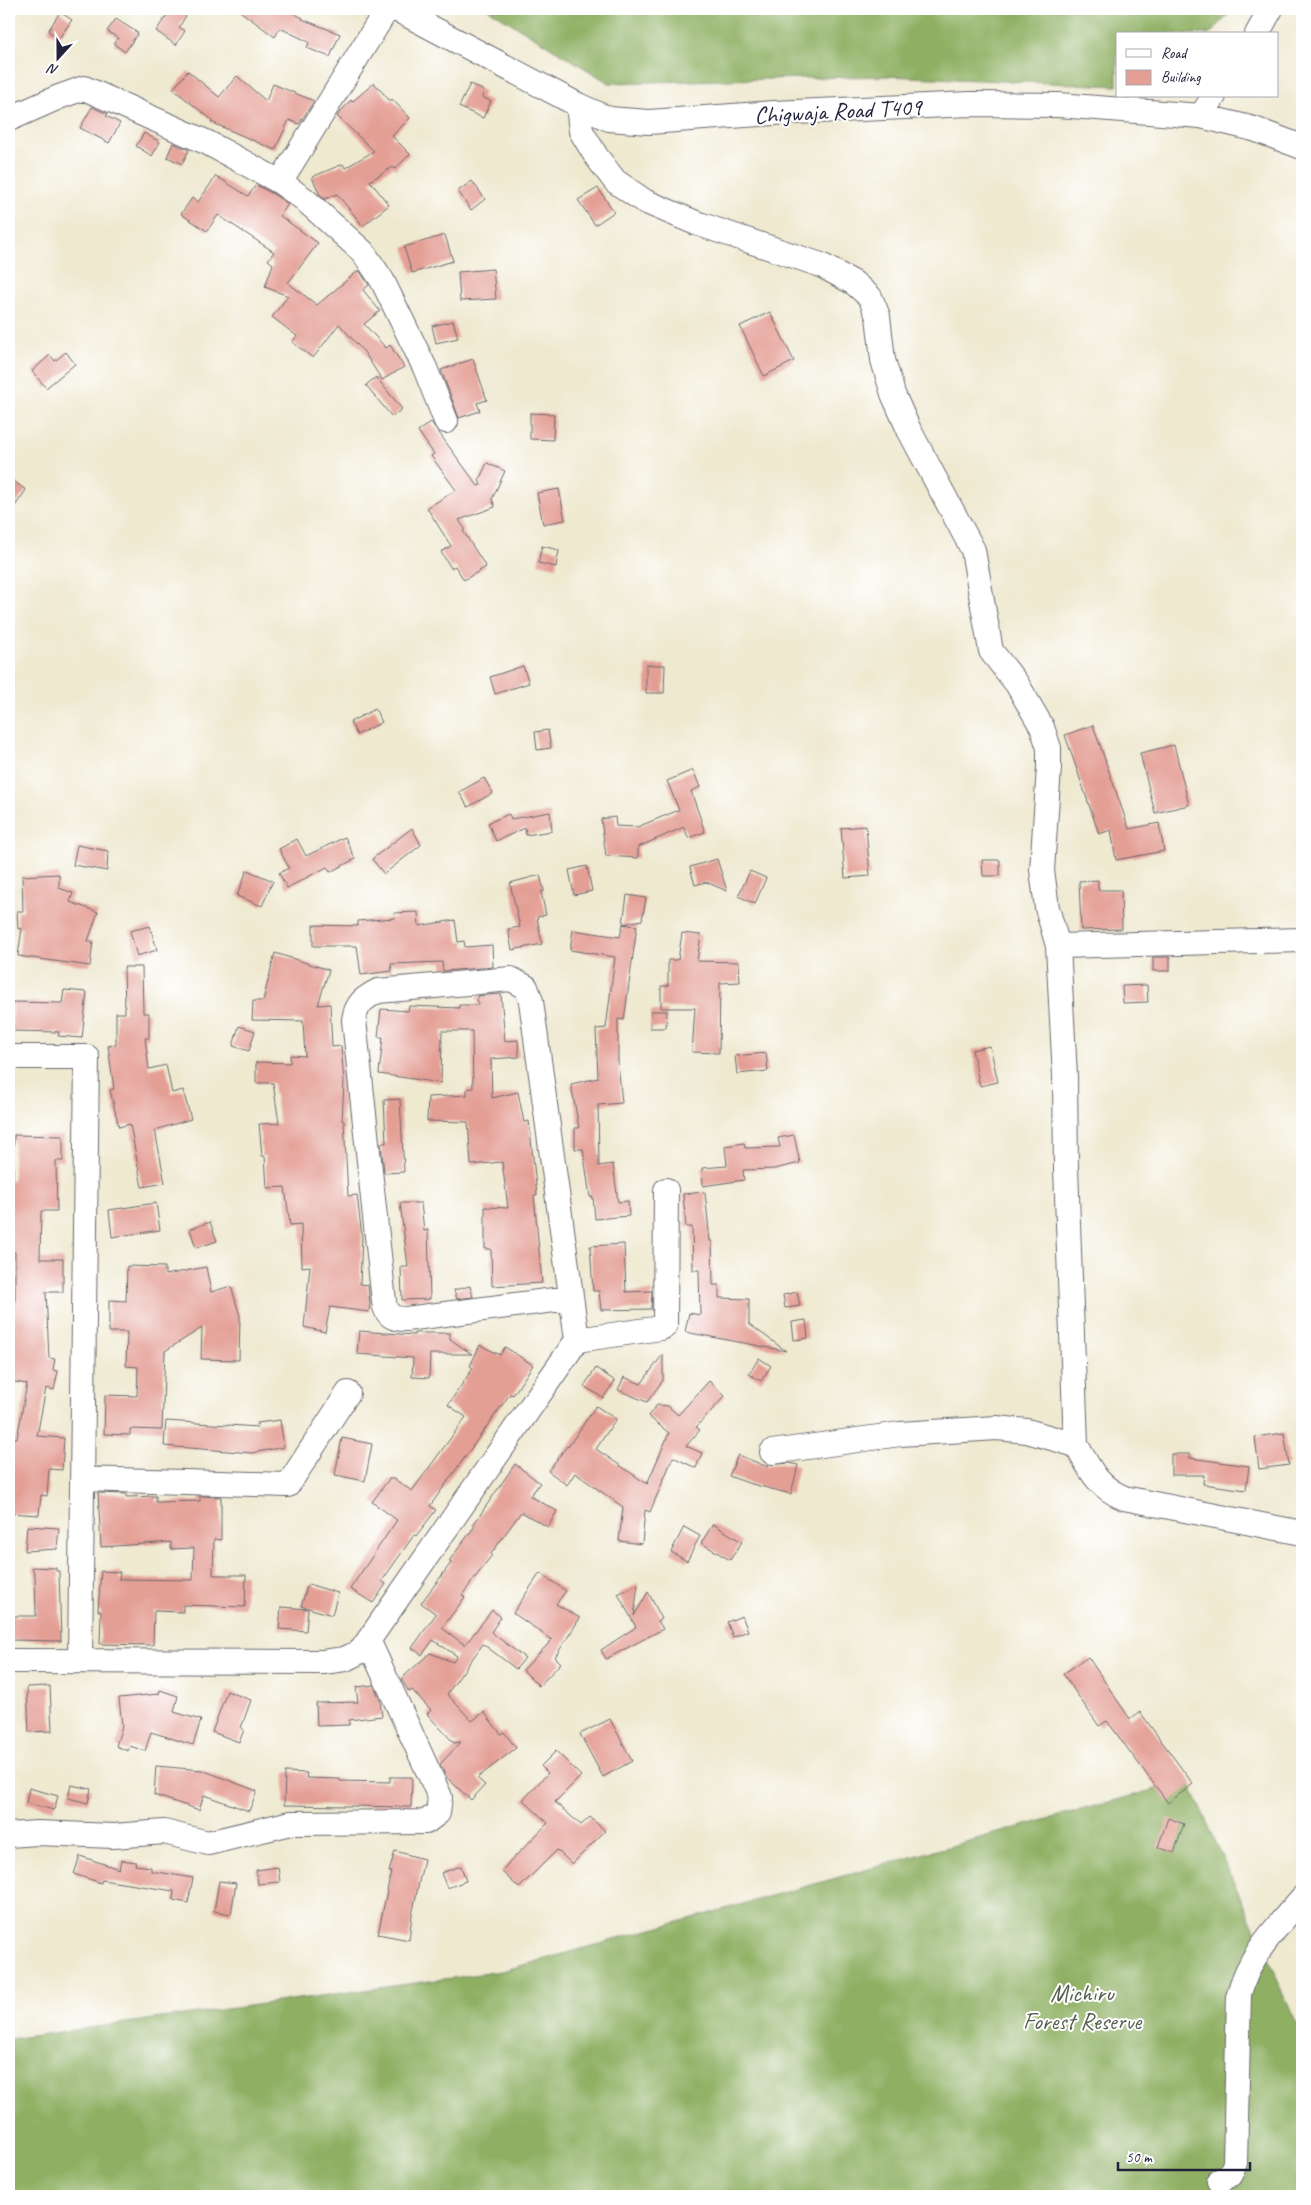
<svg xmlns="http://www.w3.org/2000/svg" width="1311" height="2205" font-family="Caveat,sans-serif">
<rect width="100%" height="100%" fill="#fff"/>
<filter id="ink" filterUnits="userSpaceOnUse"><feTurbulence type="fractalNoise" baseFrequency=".02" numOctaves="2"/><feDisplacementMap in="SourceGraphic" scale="10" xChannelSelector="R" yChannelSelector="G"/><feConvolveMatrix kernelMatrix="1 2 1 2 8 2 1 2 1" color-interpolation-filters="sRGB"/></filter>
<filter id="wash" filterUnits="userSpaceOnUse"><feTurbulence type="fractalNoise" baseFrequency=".0096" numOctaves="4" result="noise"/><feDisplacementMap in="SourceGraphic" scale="20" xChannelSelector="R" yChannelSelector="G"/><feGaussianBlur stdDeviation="1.12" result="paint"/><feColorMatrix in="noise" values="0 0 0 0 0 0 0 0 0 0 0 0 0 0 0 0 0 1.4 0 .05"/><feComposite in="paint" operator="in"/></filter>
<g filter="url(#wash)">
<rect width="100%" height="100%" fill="#efe9d0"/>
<!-- forest -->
<path fill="#8fb063" stroke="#58694f" d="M488,9h746l-24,25h-93v52l-230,-10 -278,7z
M1188,1780l114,255v161h-1293v-157l493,-68z"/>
<g id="blocks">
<!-- building -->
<path fill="#e49f95" d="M171,9h5l10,7 -7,11 6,4 -9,14 -20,-14z
M237,9h48l18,9 -1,1 38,15 -10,23 -23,-9 2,-6 -29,-14 -5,9z
M60,12l12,8 -13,18 -11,-7z
M116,19l22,14 -13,19 -11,-8 4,-6 -11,-7z
M188,71l31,26 18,-21 29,25 7,-17 41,17 -15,23 -10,-4 -14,30 -64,-28 1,-2 -39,-31z
M374,83l16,18 2,-2 18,19 -18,18 18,18 -15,15 -2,-2 -23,14 19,24 -26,21 -26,-32 -12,5 -5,-4 -8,-18 31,-13 2,4 29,-17 -37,-35 14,-16 1,2z
M470,84l14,7 -2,6 9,4 -8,17 -24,-11z
M92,107l16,7 -2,2 14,7 -11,20 -29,-15z
M144,133l16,9 -8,14 -16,-10z
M173,143l16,7 -7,14 -15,-7z
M216,176l32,20 8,-11 17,9 15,10 -8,12 38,27 -30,40 29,22 42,-35 10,15 -6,5 17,21 -16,13 22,24 4,-3 14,22 -22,13 -18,-28 -25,-28 -26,34 -21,-16 5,-6 -25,-19 16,-21 -23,-9 8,-23 -5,-4 6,-8 -56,-37 -11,16 -26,-17 11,-16 6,4z
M472,181l13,18 -14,11 -13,-19z
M598,188l16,24 -19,13 -17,-25z
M445,235l8,26 -41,12 -8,-26z
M493,269l3,30 -36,2 -2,-29z
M770,312l24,49 -30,15 -24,-50z
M453,321l5,17 -22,5 -4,-17z
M66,352l9,12 -29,24 -14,-17 18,-16 5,6z
M473,359l14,41 -10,3 3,8 -21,7 -18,-48z
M376,377l26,32 -10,8 -26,-32z
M530,413l24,1 -1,26 -23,-1z
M431,422l47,64 3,-1 -2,-5 8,-17 18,8 -13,28 3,8 -36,13 6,9 -2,2 23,36 -22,13 -9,-14 -4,2 -10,-16 10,-6 -24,-38 29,-18 -25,-34 3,-2 -16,-23z
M9,478l17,12 -17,25z
M559,489l6,31 -22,4 -6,-31z
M542,546l17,4 -3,17 -18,-4z
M646,665h19l-1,28h-18z
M523,666l6,17 -34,11 -5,-17z
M375,709l7,13 -25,13 -7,-13z
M1093,725l36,104 30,-6 5,28 -48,9 -5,-30 -12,4 -34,-99z
M548,730l3,18 -14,2 -2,-18z
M1174,745l15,60 -34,8 -15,-60z
M693,770l7,17 -9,4 14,41 -17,6 -4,-11 -46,20v11l-32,-2 -5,-37 14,-2 1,9 21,1 42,-17 -12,-29z
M484,778l9,15 -25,14 -9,-15z
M550,812l2,19 -26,4 -1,-7 -29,13 -8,-18 21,-9 2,5z
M866,826l4,50 -25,2 -4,-50z
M412,828l9,17 -37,29 -12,-15z
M345,837l10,22 -25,13 -3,-5 -40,21 -8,-15 10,-5 -10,-19 18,-10 9,17z
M77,845l31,6 -1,20 -34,-6z
M717,859l10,32 -21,-9 -11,3 -5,-18z
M982,860h18v16h-17z
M587,866l5,25 -18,4 -5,-25z
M247,870l26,11 -11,25 -25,-10z
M750,871l16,7 -11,26 -17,-8z
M59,874v14l14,5 -3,9 28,10 -10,29h5l-3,25 -72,-10 4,-28 -4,1 -1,-18h6l-1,-35z
M540,875l4,16 -3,1 5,23 -9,2 5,27 -30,6 -4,-21 12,-2 -10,-44z
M1098,880v10h23l1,39 -41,1 -2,-49z
M627,895l19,3 -4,22 -19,4z
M418,912l1,14 36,-6 3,22 6,-1 1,6 27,-2 1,22 -50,4 -1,-9 -51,2 1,7 -31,4 -4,-29h-44v-21l45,1v-5l37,-3 -1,-5z
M623,924l14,2 -13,94 -6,-1v43l4,41 -24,2 1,61 14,-2 5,38 10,-1 1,15 -34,3 -2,-22h-3l-7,-48h-8v-21h4l-8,-44 27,-6 -2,-49 10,-1 9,-71 -45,-7 3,-20 47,7z
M150,926l7,24 -20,6 -7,-25z
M682,933l19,2 -4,26 42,1 1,20 -20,1 -1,70 -27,-1 3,-44h-34v-22h7v-26h10z
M275,953l54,17 -11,35 12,-1 2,43 9,-1 3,36 -2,39h2l4,75 9,-1 5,42 -2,47 8,1 2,19 -1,8 -39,-5 -5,25 -21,-5 6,-61 -8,1 -1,-43 -11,1 -5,-38 -18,1 -2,-32h-3l-3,-32 20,-1 -6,-40h-17v-21l34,1v-8l15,1 -2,-35 -51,-1 1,-19h10z
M1153,957h17v14h-17z
M124,967h18l1,46h6v25h-4l4,31 17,-4 6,28 11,-3 8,29 -36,11 10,53 -23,4 -12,-63 -11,3 -9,-37 4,-1 -6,-43 8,-1v-32h9z
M1147,985l1,17 -25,1 -1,-17z
M64,990l23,2 -5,46 -24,-2 1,-4 -47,-1 1,-29 49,1z
M501,994l4,47 13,-1 1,17 -28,2 1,39 26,-6 6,30 5,-1 8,74h-3l8,88 -50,3 -1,-37h-6v-42l23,1 -6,-46 -31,3 -3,-43 -41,-1 1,-24 39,-2v-6l6,-1 -1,-57h-30l-1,52 -62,-9 4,-37h-5l3,-28 27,2 1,-5 50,2v-3h19l-1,-9z
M651,1011h16l-1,17h-16z
M239,1026l16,5 -6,20 -16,-5z
M990,1046l8,36 -18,4 -8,-36z
M766,1053l2,18 -31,3 -2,-18z
M400,1099l4,73 -20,1 -3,-30h5l-2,-43z
M14,1135l49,1v25h-7l1,50h-16l-1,48h23v33h-17l3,66 6,1 -2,11 5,1 -4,19 -8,-2 -9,48 27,2 -2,32 -13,-1 -2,27 -6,-1 -2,20 -30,-2 2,-43h-2v-33l8,1 10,-54 -18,-3v-70h6v-59l-6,-1v-71h4z
M794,1135l6,28 -26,6 -31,1 1,10 -41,6 -1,-18 25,-2 -2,-20 19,-3 1,5 35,-1 -2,-9z
M705,1192l5,49h2l1,44h6v13l30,1v25l37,27 -101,-19 4,-19 11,2 -1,-45h-6l-1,-43h-6l-3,-33z
M156,1203l4,27 -48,7 -3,-27z
M400,1203h21l3,28 4,-1 2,69 -28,1 -1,-33h7z
M210,1222l7,19 -21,7 -6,-19z
M624,1244l2,48 26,-1 -1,18 -50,1 -2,-19h-6l-3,-45z
M127,1266l38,1v8l41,-8 5,25 20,-6 9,30 -1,44 -38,-1 1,-31 -37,23 -3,79 -32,-1v6l-26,-1 1,-39 32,1 1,-29 -12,-1 1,-34h-18v-32l17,1z
M470,1286l3,11 -16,2 -3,-9z
M797,1292l3,14 -15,2 -2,-13z
M806,1320l2,18 -14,2 -2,-18z
M359,1331l55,4v-2h36v6l22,15h-42l-1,24 -17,-1 1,-19 -56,-4z
M480,1345l20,10 5,-8 28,18 -20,30 -3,-1 -80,112 6,4 -20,26 -2,-1 -32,46 4,3 -13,19 -23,-14 47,-69 -25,-18 17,-23h5l18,12 54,-74 -18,-12 25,-37 -3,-2z
M663,1354v26l-16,22 -29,-12 6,-13 17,7z
M759,1358l12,8 -10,15 -12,-7z
M596,1368l19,13 -12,17 -19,-12z
M709,1381l16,15 -29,31 4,3 -14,16 16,7 -6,15 -23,-11 -23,55 -5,-2 -3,34 -23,-3 4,-34 -48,-34 -8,12 -19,-14 19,-25 1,1 28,-41 20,13 -20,30 51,35 22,-51 -21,-17 9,-11 11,1 10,9z
M280,1420l4,27 -32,6 -88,-7 2,-25 92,6 -1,-4z
M1284,1433l5,32 -30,4 -4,-32z
M342,1438l30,6 -7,37 -30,-6z
M1171,1454h19v4l59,8 -3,24 -43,-6 1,-9h-33z
M738,1455l30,12v-2l22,-2 8,2 -7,29 -43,-11 -19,-7z
M515,1464l25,19 -10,13 27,15 -9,16 -27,-15 -30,42 1,1 -30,40 3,2 -23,31 23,17 27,-35 9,7 -10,15 34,26 -9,11 -33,-25 -36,50 25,27 12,-9 17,22 3,-2 12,16 -39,30 8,7 -14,15 -24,-22 -7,-14 21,-22 -7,1 -27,-29 4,-4 -19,-20 -3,2 -8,-13 29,-26 23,9 4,-6 -24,-16 -11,15 -10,-7 24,-34 -15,-11 30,-40 -2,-2 26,-35 -2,-1z
M98,1493l28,1v3l30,-1v6l44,-1v-5l21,1v43l-7,-1 -1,36h33l-1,32 -62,-2v7l-29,-1 -1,34 -53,-1 1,-33h-3l3,-40 19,1 -1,7 74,1 1,-32 -23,1v-7l-70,5z
M713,1524l29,18 -12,18 -29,-17z
M27,1526l32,2 -2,21 -32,2z
M684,1527l16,9 -13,25 -16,-9z
M32,1567l24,1v3h3l2,70 -52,-1v-24h27l-1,-40z
M540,1573l26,18 -10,13 24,14 -25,39 6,6 -22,23 -16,-16 29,-30 -39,-27z
M308,1584l30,9 -6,22 -31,-9z
M638,1584l-4,32 14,-24 14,27 -4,2 5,8 -57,30 -5,-9 35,-23 -18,-33z
M281,1607l27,2 -2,22 -27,-2z
M742,1616l6,15 -15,6 -6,-15z
M1088,1657l42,62 10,-7 53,72 -25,19 -61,-82 -8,5 -36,-52z
M374,1685l6,15 2,16 -33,4v5l-32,1 -1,-23 42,-1 -2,-15z
M50,1686l2,45 -23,1 -2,-45z
M160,1690l18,6 -4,16 27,8 -8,25 -42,-13 -6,19 -15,-5 -2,5 -12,-5 6,-20 -3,-28 40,-4z
M227,1691l24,9 -10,28 3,2 -5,12 -27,-10z
M610,1719l22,42 -29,16 -23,-43z
M556,1751l25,25 -26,26 26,23 9,-8 15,14 -33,33 -15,-14 -38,38 -18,-17 47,-48 -25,-23 25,-27 -7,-7z
M156,1766l46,4 55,21 -8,20 -45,-16 -5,15 -45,-15z
M285,1772l22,1 -1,5 34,1v2l50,1v-5h22l-1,30 -127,-2z
M71,1785l20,4 -3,14 -20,-5z
M29,1788l29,8 -4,14 -28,-7z
M1168,1818l16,6 -10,29 -16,-6z
M395,1851l29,8 -12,56 -3,25 -31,-6 13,-62h-2z
M80,1856l39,13 2,-9 15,2 -1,3 16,2v4l42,7 -5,25 -15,-3 1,-9 -72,-11 -1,3 -27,-9z
M461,1866l5,15 -19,7 -6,-15z
M278,1867l2,15 -22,2 -2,-14z
M219,1881l17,2 -5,31 -17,-3z"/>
</g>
</g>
<g filter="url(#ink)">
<use href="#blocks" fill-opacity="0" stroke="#6a686f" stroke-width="1"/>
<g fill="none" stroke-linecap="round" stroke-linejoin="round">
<!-- minor casing -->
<g stroke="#6a686f" stroke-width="26">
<path id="minor" d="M396,9l182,96 31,14 40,3 125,-9 196,-9 88,1 143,11 53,13 48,18
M1257,34l14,-25
M578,105l3,26 15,25 19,25 29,20 52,22 125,42 33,18 16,14 8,19 5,44 10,34 16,36 64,120 18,101 26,33 25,43 7,21v20l-7,102 5,38 11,38 7,130 1,92 10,277c15,25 20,41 48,53l178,35
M1201,116l13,-20
M9,119l50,-22 25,-9 124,55 72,39 24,17 59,53 19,28 43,88 21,53
M280,182l107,-173
M1058,946l244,-6
M9,1057h78l-7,604
M577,1340l84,-12 4,-2 1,-136
M772,1452l128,-18 97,-6 30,3 49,14
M82,1479l206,6 60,-92
M9,1661l314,1 22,-3 16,-8 216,-311 -46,-339 -5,-14 -15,-8 -133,12c-14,7 -22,13 -24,29l30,282c2,14 9,17 22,17l164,-21
M9,1835l28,-2 77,3 50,-4 44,11 83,-20 135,-1 12,-9 2,-16 -71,-155
M1219,2181l11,-6 5,-12 4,-169c10,-39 37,-66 63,-96"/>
</g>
<!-- minor -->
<use href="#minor" stroke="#fff" stroke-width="24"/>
</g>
</g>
<g text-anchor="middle" stroke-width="4" stroke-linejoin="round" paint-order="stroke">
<!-- street labels -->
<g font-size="24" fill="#22223b" stroke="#fff">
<text transform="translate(838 111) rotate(-3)" y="8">Chigwaja Road T409</text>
</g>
<!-- park labels -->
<g font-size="24" fill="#555e4e" stroke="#fff">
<text x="1082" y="2001">Michiru<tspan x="1082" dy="28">Forest Reserve</tspan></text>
</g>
</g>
<!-- margin -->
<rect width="1311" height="2205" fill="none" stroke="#fff" stroke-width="30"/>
<!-- legend -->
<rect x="1116" y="32" width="162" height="65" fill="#ffffff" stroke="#a7a7b1"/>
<rect x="1126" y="49" width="25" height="8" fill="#ffffff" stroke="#a7a7b1"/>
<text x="1161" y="58" font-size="15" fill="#22223b">Road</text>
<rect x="1126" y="70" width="25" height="15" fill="#e49f95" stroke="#a7a7b1"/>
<text x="1161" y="82" font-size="15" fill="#22223b">Building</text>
<!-- north arrow -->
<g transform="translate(58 58) rotate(201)" stroke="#ffffff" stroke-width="4" paint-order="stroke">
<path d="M0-4L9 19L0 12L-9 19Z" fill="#22223b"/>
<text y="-8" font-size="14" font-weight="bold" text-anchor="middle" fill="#22223b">N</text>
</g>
<!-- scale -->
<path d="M1118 2162v8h132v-8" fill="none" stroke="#22223b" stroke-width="2.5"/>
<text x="1126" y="2162" font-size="15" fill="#22223b" stroke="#ffffff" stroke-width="4" paint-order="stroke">50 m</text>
</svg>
